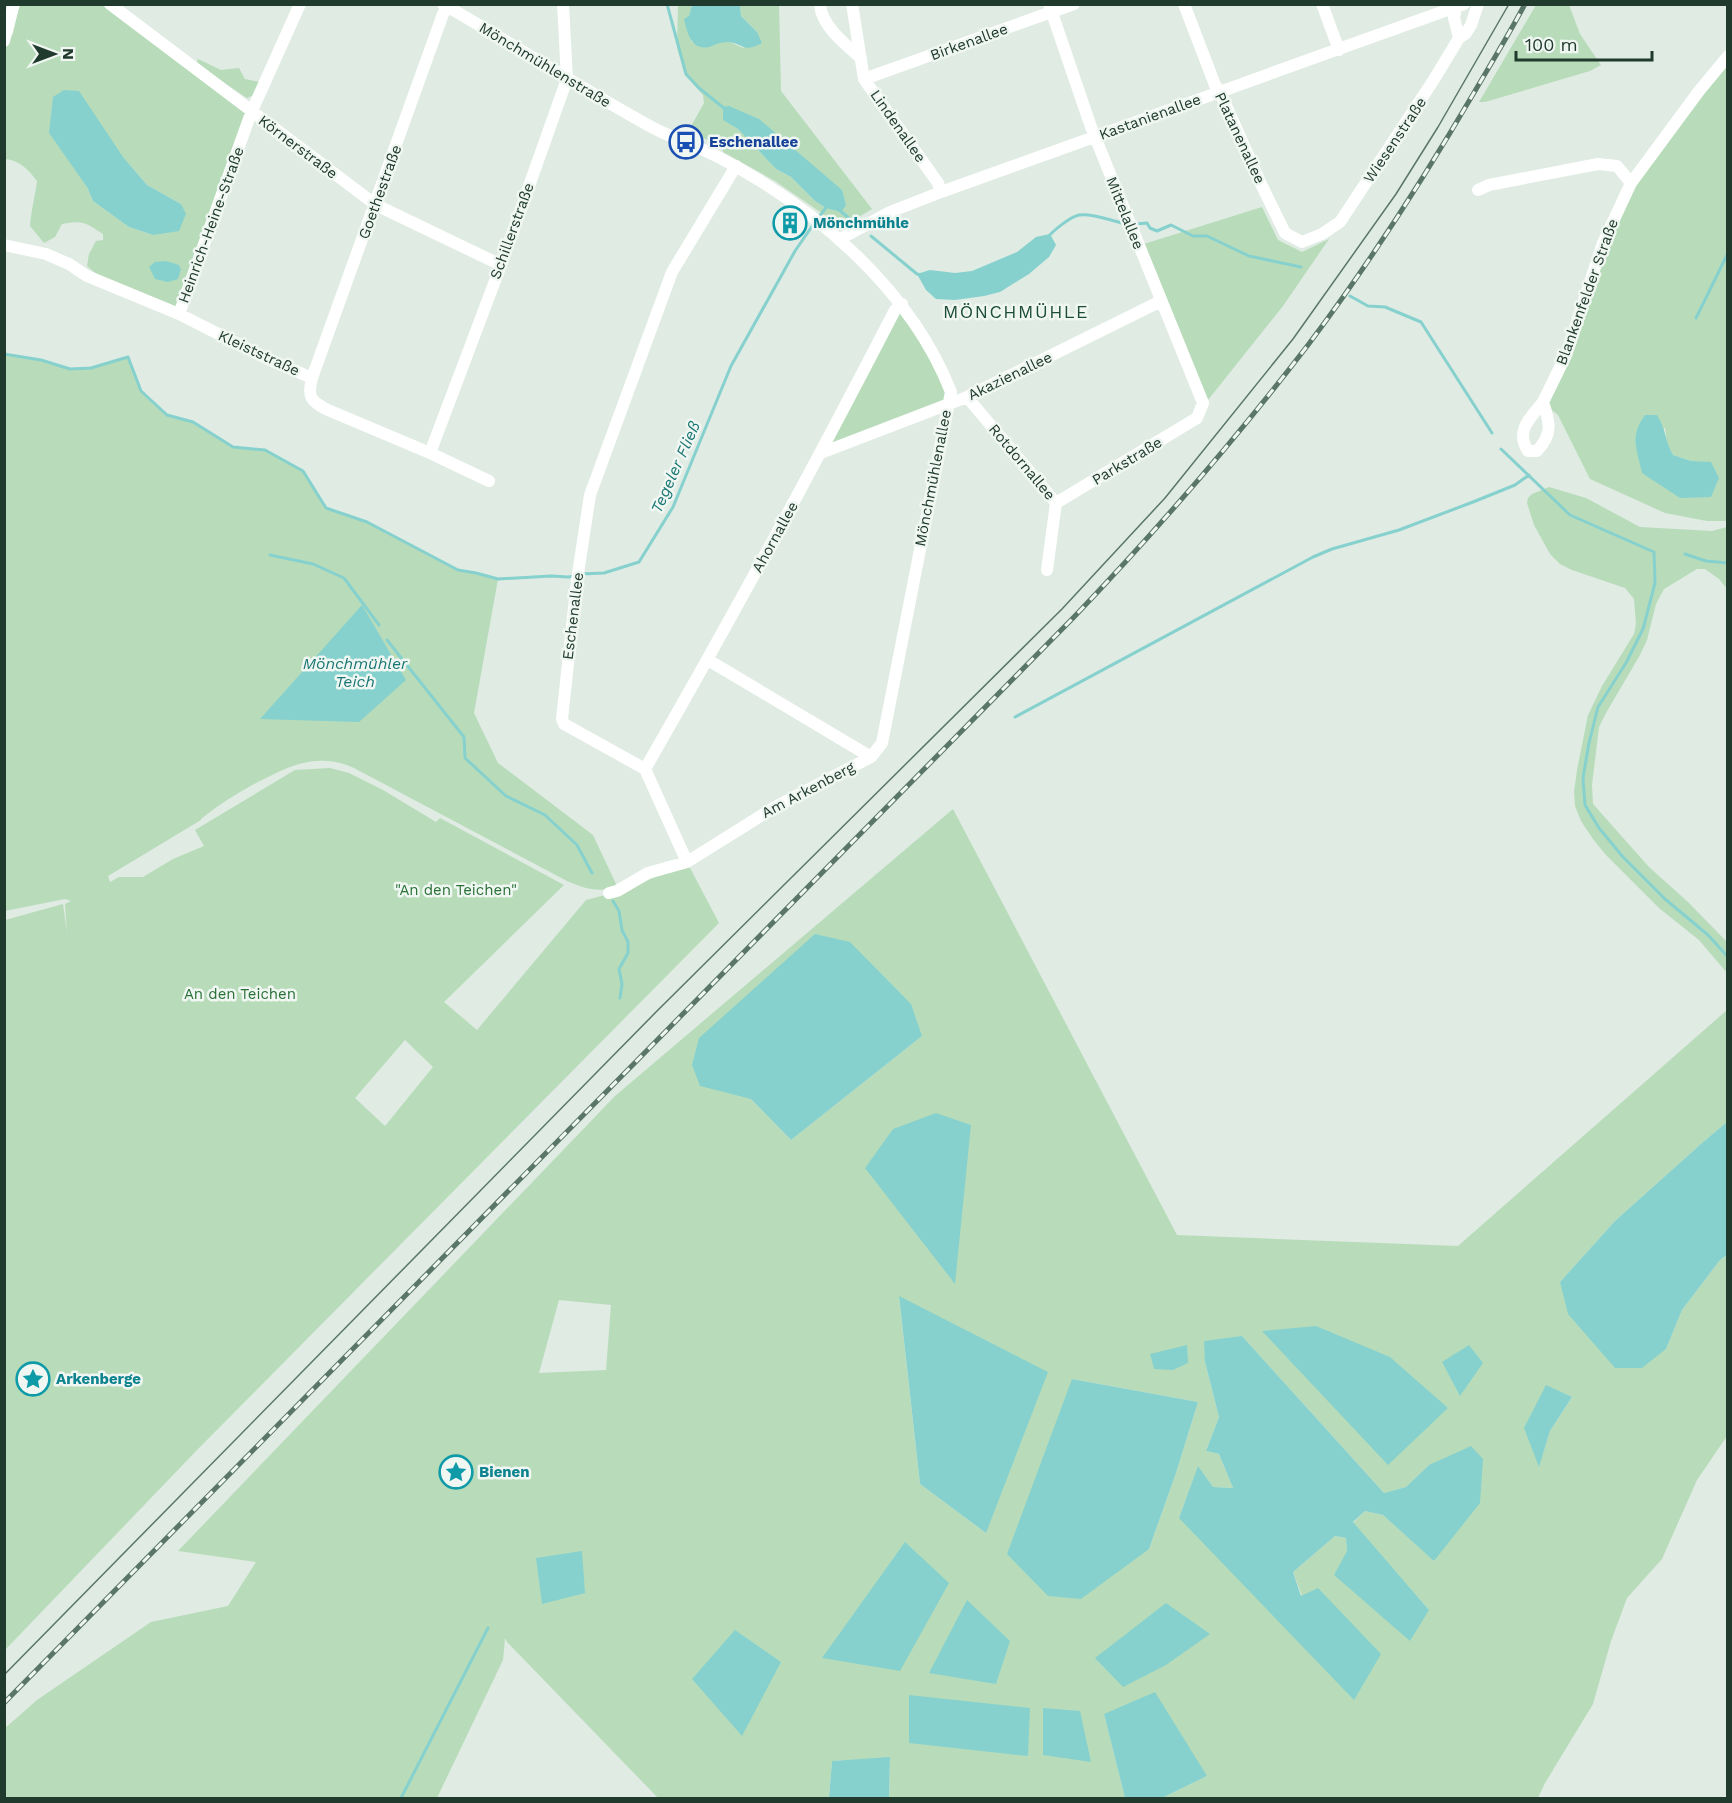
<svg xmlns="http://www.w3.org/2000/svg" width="1732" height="1803" font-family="'Work Sans',sans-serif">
<rect width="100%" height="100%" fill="#dfebe3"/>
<!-- green -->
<path fill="#b8dcba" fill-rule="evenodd" d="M19,5h83l146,109 -71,193 -77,-30 -13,-11 2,-12 7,-13 7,-1v-6c-18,-12 -20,-14 -41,-10l-7,13 -11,6 -14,-17c1,-15 5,-29 7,-45 -8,-11 -18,-21 -32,-22l-1,-122 9,-3zM123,157l24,28 34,19 -28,31 -24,-8 -36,-26 -6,-14z
M678,5h14l-3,12 2,24c17,12 21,-1 38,1 4,1 9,4 14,6l14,-16 -16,-16 -1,-11h39l2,86 91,118 -27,16h-6l-64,-44 -52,-29 -1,-6 -28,-12 -9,3 19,-34 -1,-8 -18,-20 -8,-28zM723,120l119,70 -1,21 -15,-3 -11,-7 -24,-24 -15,-8 -38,-40z
M1536,5h33l11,29 21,31 -11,6 -105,31h-6z
M1727,56v465h-20l-42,-8 -75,-34 -32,-64 -15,-12 79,-200zM1665,427l2,16 6,12 18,6 -49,12z
M198,59l23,11 18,-2 6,11 15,3 -4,12 -9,4 -51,-34z
M1262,207l16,33 24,12 27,-13 -46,67 -75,94 -64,-156z
M902,305l48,87 -4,13 -124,46z
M4,354l37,6 29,9 21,-1 37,-11 13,34 26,24 26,7 40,25 32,3 38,21 23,37 41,14 91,48 18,3 22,6 -24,134 24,50 95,72 24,51c-17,8 -34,2 -50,-5l-213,-113c-35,-16 -63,-3 -94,13 -21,11 -40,23 -59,38v1l-93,56 2,6 9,-5h24l30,-18 31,-13 -9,-16 100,-60 35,-2 19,5 34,17 53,32 4,-4 124,67 -120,117 33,28 109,-130 31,-8 71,-28 31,59 -521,526 -193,201v-730l58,-16 4,28 -2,-28 6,-3 -6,-2 -60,12zM405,1040l28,27 -48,59 -30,-28z
M1549,487l37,11 54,29 72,4 15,-4v62l-8,-10 -14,-10h-8l-33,20 -8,15 -9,36 -7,15 -34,58 -7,14 -7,58 1,19 56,63 39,35 39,40v31l-28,-33 -40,-32 -54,-54 -12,-15 -12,-18 -6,-15 -1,-14 3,-22 11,-55 14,-29 32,-52 2,-10 -2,-25 -9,-11 -53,-18 -12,-6 -10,-10 -16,-29 -7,-22 1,-5 4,-4z
M953,809l224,426 281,11 269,-236v112l-25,21 -87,78 -55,61 106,67 16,-39 38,-50 7,-5v181l-30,44 -35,79 -35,39 -16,43 -18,63 -48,79 -7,15h-376l45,-22 -103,-62 21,84h-236l1,-40 -58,3 -3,37h-171l-151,-156 -2,-4 -2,22 -66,138h-432l-1,-69 33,-29 114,-78 77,-16 28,-44 -78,-11 437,-455zM922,1036l-131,104 -40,-41zM899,1297l87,236 -66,-49zM559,1300l52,5 -5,65 -67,3zM1242,1336l142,157 22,-6 23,-22 6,96 -52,-46 -18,-4 -12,12 76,87 -82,-59 -1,-13 -11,-2 -42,36 9,24 -123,-78 19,-51 15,20 20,1 -14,-34 -13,-3 13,-34 -14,-55zM1072,1379l126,23 -22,71 -27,76zM1546,1386l26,11 -22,34 -11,35z"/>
<!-- water -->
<path fill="#86d1ce" d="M692,5h48l1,11 16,16 5,11c-20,11 -17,0 -35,-1 -7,0 -12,3 -18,5 -18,4 -22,-15 -25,-28l5,-3z
M64,90l15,1 44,66 24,28 34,19 5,10 -7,17 -26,4 -24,-8 -36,-26 -6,-14 -38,-54 4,-36z
M729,106l30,13 83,71 4,15 -5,7 -15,-4 -11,-7 -24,-24 -15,-8 -38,-40 -15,-9v-13z
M1050,234l6,11 -7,12 -20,17 -29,18 -16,4 -29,4 -19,-1 -10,-9 -9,-16 13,-4 25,3 17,-2 45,-19 19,-15z
M166,261l13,4 2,4 -3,10 -10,3 -13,-3 -6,-12 6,-5z
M1645,415h12c9,14 8,26 16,40l18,6 20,1 8,16 -8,19 -31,1 -38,-25c-5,-24 -13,-36 3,-58z
M362,605l44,75 -47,42 -99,-3z
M815,934l35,8 61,62 11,32 -131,104 -40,-41 -51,-13 -8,-21 7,-27z
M936,1113l35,12 -16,159 -90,-116 28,-39z
M1727,1122v133l-7,5 -38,50 -16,39 -24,19h-27l-47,-54 -8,-32 55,-61 87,-78z
M899,1296l149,76 -62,161 -66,-49z
M1316,1326l74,31 58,51 -60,57 -126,-134z
M1242,1336l142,157 22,-6 23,-22 42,-19 12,13 -3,44 -46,58 -51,-46 -18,-4 -12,11 76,88 -19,31 -76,-66 13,-24 -1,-13 -11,-2 -42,36 8,24 17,-8 63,66 -27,46 -175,-182 19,-52 15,21 20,1 -14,-34 -13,-3 13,-34 -14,-55 -1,-21z
M1187,1345l1,18 -15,7 -19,-1 -4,-15z
M1469,1345l14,18 -23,33 -18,-34z
M1072,1379l126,23 -22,71 -27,76 -68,50 -33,-3 -41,-42z
M1546,1385l26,12 -22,34 -11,36 -15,-39z
M905,1542l44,41 -49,88 -78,-13z
M582,1551l3,42 -43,11 -6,-46z
M967,1600l43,41 -14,43 -67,-11z
M1166,1603l44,31 -44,31 -43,22 -28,-29z
M735,1630l46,32 -39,74 -50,-57z
M1155,1692l52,84 -45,22h-37l-21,-84z
M909,1695l121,13 -2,48 -119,-13z
M1043,1708l37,3 11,51 -48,-7z
M890,1757l-1,41h-60l3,-37z"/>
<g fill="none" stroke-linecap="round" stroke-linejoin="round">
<!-- stream -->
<path stroke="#86d1ce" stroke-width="3" d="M667,4l19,70 13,14 26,21
M838,209l12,10
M819,217l9,-12
M1136,224l11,-1 3,5 7,3 14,-6 22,11h14l42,20 52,11
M871,236l46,38 4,1
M1048,237c6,-7 22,-20 31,-22 13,-2 30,5 43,8
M1350,296l18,10 17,1 36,15 71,111
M1696,318l32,-65
M4,354l37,6 29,9 21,-1 37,-11 13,34 26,24 26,7 40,25 32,3 38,21 23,37 41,14 91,48 18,3 22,6 53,-3 17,1 7,-1
M1501,449l69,66 84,37 1,31 -12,46 -17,34 -28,44 -9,36 -6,35 2,27 14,23 24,29 42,42 43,36 20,22
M1685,554l21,7 22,2
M270,555l43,9 31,14 35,47
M581,574l23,-1 35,-11 34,-55 58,-141 64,-115 20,-29
M387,640l77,97 1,21 41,38 39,19 32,30 15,28
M1015,717l298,-160 19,-8 67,-19 74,-28 42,-17 14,-10
M613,901l6,10 3,19 6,12v11l-9,16 3,15 -2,14
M401,1798l87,-170"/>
<!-- minor -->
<path stroke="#fff" stroke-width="12" d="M110,4l266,201 125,60
M443,4c68,39 134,82 203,120 24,14 50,21 74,34 96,50 191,132 231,234l-69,351 -11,14 -96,50 -88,55 -39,11 -31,18 -8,2
M820,4c1,22 26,41 41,54
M852,4l12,75 74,104 3,9
M1049,4l42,123 112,276 -6,15 -141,85
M1184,4l31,81 5,7 41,92 24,49 17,9 20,-8 18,-12 93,-141 26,-43 7,-5 5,-8 7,-21
M1322,4l17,46
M1457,4l-3,14 5,20
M4,41l10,-37
M864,79l210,-75
M1631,183l68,-92 29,-35
M1478,190l11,-5 109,-21 19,2 14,17 -28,60 -37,112 -23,47c7,21 10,32 -6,49h-9c-13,-20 2,-33 15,-49
M840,239l50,-27 51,-20 523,-188
M4,245l42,9 23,10 18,12 92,38 91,46 42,18c-5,20 -1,23 16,32l102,43 59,28
M179,314l72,-201 49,-109
M312,378l131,-364 4,-7
M967,397l89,106 -9,67
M430,453l71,-188 66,-186 -4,-75
M821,453l146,-56 194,-96
M708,660l163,97
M645,769c87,-151 170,-304 250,-459l7,-6
M687,862l-42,-93 -81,-45 -2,-5 15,-139 13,-85 82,-223 64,-106"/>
<!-- tram -->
<path stroke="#5a7669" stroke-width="1.5" d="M4,1675l653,-664 405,-402 103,-111 128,-159 103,-145 42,-67 71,-123"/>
<!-- rail casing -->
<g stroke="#5a7669" stroke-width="5">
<path id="rail" d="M4,1703l1070,-1086c83,-87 161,-177 234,-272 61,-81 116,-167 167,-254 17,-29 34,-57 50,-87"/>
</g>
<!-- rail -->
<use href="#rail" stroke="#f0f7f2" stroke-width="3" stroke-dasharray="9" stroke-linecap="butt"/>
</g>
<!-- icons -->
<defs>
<g id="bus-ring" transform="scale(1.725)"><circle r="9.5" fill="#f0f7f2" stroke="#1a4fb4" stroke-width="1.5"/><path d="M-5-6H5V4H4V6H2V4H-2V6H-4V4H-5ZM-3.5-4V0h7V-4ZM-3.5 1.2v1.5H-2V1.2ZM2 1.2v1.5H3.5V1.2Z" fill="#1a4fb4"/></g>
<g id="building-ring" transform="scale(1.725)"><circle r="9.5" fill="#f0f7f2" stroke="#0f9aa8" stroke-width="1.5"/><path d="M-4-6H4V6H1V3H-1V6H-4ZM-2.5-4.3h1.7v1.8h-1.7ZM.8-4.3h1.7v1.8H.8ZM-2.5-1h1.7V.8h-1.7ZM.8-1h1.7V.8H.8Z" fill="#0f9aa8"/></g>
<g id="sight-ring" transform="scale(1.725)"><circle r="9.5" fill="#f0f7f2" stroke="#0f9aa8" stroke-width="1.5"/><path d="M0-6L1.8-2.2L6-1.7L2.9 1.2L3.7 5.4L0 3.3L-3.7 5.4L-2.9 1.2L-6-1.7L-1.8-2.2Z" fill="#0f9aa8"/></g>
</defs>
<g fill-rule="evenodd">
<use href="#bus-ring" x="686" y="142"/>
<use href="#building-ring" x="790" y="223"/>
<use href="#sight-ring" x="33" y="1379"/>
<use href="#sight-ring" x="456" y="1472"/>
</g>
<g text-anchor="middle" stroke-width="5" stroke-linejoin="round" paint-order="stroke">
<!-- street labels -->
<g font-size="15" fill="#203b2e" stroke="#f0f7f2">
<text transform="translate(969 42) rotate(-20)" y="5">Birkenallee</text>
<text transform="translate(545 65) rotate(31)" y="5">Mönchmühlenstraße</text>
<text transform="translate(1150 117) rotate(-20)" y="5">Kastanienallee</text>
<text transform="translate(898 126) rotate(55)" y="5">Lindenallee</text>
<text transform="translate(1240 138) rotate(65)" y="5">Platanenallee</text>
<text transform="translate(1395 140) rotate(-56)" y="5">Wiesenstraße</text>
<text transform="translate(298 147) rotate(37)" y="5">Körnerstraße</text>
<text transform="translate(380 192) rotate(-70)" y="5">Goethestraße</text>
<text transform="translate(1125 213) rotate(68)" y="5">Mittelallee</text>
<text transform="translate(211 225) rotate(-70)" y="5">Heinrich-Heine-Straße</text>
<text transform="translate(512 231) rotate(-70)" y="5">Schillerstraße</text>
<text transform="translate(1587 292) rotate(-70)" y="5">Blankenfelder Straße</text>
<text transform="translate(259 353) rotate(25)" y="5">Kleiststraße</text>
<text transform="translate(1010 376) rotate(-26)" y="5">Akazienallee</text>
<text transform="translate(1127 461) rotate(-31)" y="5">Parkstraße</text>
<text transform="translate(1022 462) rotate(50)" y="5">Rotdornallee</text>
<text transform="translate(933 478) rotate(-79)" y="5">Mönchmühlenallee</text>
<text transform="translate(775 537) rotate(-61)" y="5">Ahornallee</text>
<text transform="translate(573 616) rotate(-83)" y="5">Eschenallee</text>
<text transform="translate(808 790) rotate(-28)" y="5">Am Arkenberg</text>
</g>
<!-- transit labels -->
<g font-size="15" font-weight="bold" fill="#164399" stroke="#f0f7f2" text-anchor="start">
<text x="709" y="147">Eschenallee</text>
</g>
<!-- culture labels -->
<g font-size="15" font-weight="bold" fill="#0d838f" stroke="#f0f7f2" text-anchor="start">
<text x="813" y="228">Mönchmühle</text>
<text x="56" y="1384">Arkenberge</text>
<text x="479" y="1477">Bienen</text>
</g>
<!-- park labels -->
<g font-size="15" fill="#2a7138" stroke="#f0f7f2">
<text x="456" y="895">"An den Teichen"</text>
<text x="240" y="999">An den Teichen</text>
</g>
<!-- water labels -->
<g font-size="16" font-style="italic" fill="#1a7674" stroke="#f0f7f2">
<text transform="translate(675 467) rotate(-66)" y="6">Tegeler Fließ</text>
<text x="355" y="669">Mönchmühler<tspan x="355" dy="18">Teich</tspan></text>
</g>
<!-- quarter labels -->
<g font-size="18" letter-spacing="1.5" fill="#1c4d37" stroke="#f0f7f2">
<text x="1016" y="318">MÖNCHMÜHLE</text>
</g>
</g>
<!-- border -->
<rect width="1732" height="1803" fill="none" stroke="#203b2e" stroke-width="12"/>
<!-- north arrow -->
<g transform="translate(54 54) rotate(90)" stroke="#f0f7f2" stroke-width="4.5" paint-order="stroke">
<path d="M0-4.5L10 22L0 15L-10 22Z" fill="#203b2e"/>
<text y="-9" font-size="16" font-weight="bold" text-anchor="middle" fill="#203b2e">N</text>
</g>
<!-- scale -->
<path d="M1516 51v9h136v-9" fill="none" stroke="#203b2e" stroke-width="3"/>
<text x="1525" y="51" font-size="18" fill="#203b2e" stroke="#f0f7f2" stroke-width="4.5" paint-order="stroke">100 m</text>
</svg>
